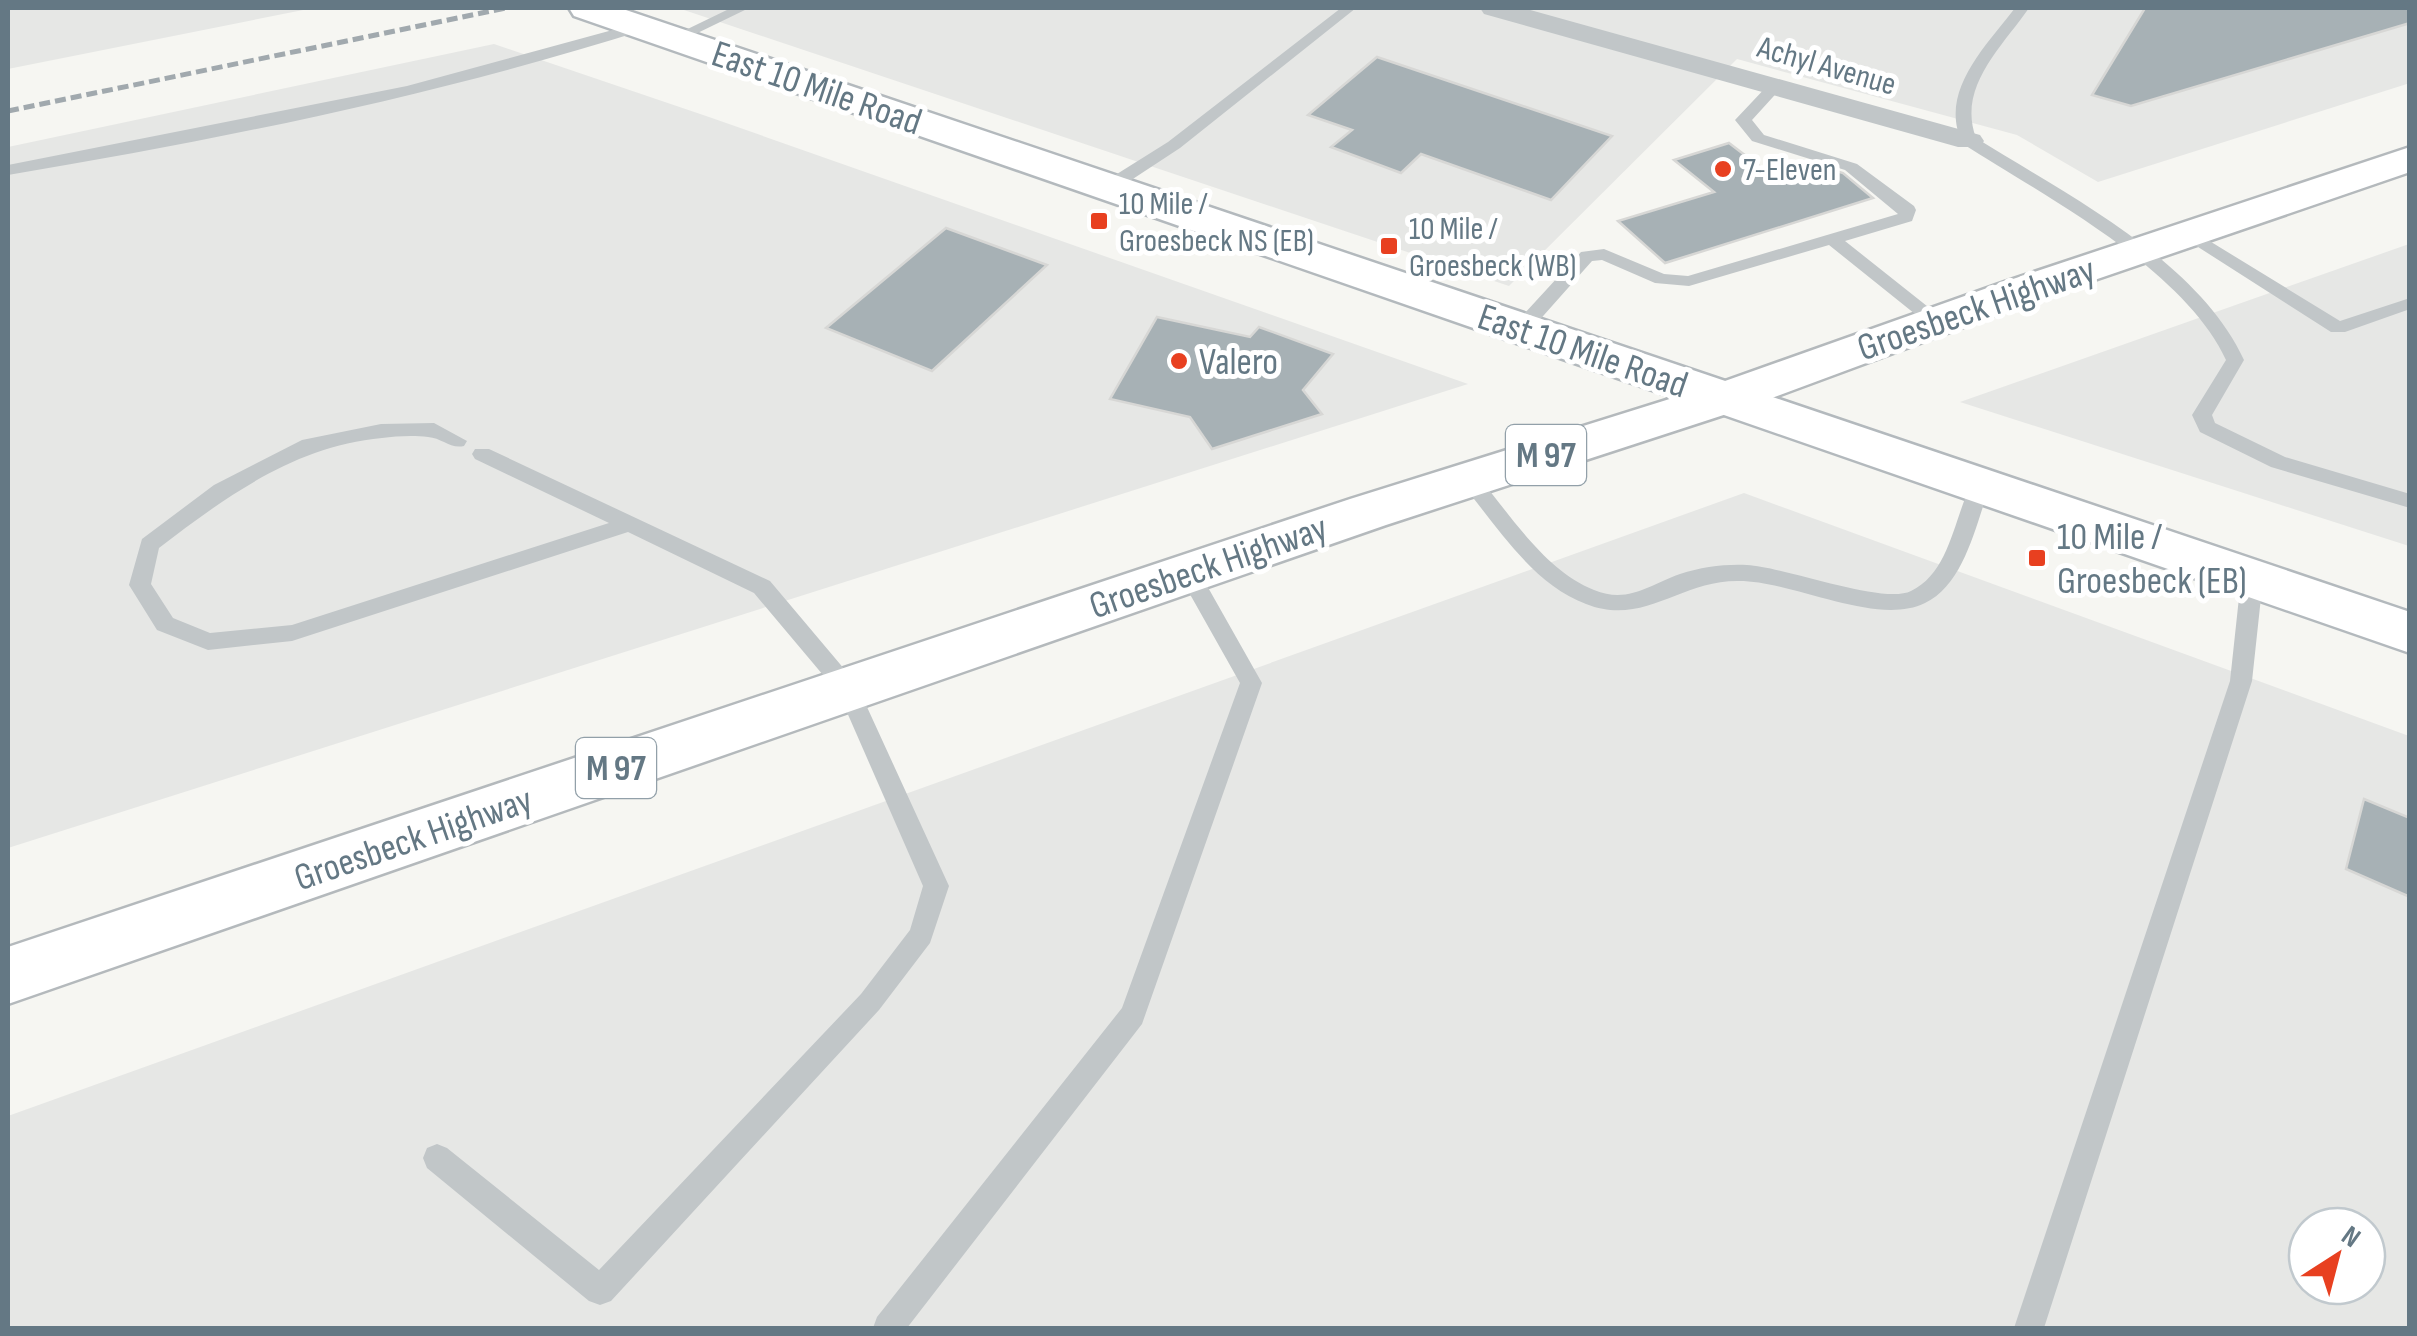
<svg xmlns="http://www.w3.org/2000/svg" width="2417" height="1336" font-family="'Sofia Sans Condensed',sans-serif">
<rect width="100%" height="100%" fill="#f6f6f2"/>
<!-- built -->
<path fill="#e6e7e5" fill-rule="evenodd" d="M8,8h305l-305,61z
M678,8h1731l1,75 -312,99 -81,-47 -280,-76 -228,227z
M494,44l215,73 759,267 -1460,464v-701z
M2409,244v302l-449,-144z
M1744,493l665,243v592h-2401v-212zM2307,1226h60v60h-60z"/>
<!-- building -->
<path fill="#a7b1b5" stroke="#d7d7d5" stroke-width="2.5" d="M2145,8h265v15l-279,83 -39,-11z
M1377,57l235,79 -61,64 -130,-46 -20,19 -70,-26 21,-17 -44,-15z
M1729,143l42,32 39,-12 33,10 30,25 -208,65 -47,-42 96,-29 -40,-32z
M946,228l101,37 -115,106 -106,-43z
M1157,317l93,20 9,-10 74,27 -30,36 19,24 -110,35 -22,-32 -80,-18z
M2364,799l46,19v79l-64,-28z"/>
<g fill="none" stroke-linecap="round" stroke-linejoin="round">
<!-- secondary casing -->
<g stroke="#b3b9bd" stroke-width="5">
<path id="secondary" d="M569,8h51l1790,604v41l-1836,-637z"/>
</g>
<!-- primary casing -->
<g stroke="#b4b9bc" stroke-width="5">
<path id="primary" d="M2410,147v25l-374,128 -294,109 -356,116 -1378,479v-57l1342,-448 358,-112 296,-105z"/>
</g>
<!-- lane -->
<path fill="#c1c6c8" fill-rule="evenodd" d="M731,8h18l-68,33 -12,-3z
M1341,8h15l-176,140 -67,44h-12v-8l67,-42z
M2015,8h14c-27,39 -72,79 -53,130 91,57 222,122 268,222l-32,55 3,8 70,34 125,37v14l-139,-41 -71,-35 -8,-17 34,-55c-42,-91 -180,-163 -263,-216 -26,-51 23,-98 52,-136z
M642,22l7,4 -2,3c-208,66 -424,110 -639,146v-10l399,-79z
M1774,82l8,5 -30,33 12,15 93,29 57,42 2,4 -4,11 -67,20 97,77v8h-12l-101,-81 -140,41 -34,-3 -53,-23 -10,1 -64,72h-14v-8l67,-73 23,-3 60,25 24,2 210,-62 -53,-44 -93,-29 -17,-21 34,-36z
M2190,229l150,92 70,-23v11l-65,23h-14l-147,-94 -3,-4z
M434,423l33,18 -3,5c-14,3 -22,-8 -36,-9 -14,-2 -32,-1 -46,1 -87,8 -155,58 -223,110l-8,36 22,34 37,15 82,-8 317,-102 -134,-64 -3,-5 3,-5h14l281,132 86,102 93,203 -19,57 -51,67 -268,291 -11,4 -11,-4 -162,-133 -4,-10 4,-10 10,-4 10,4 152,122 262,-276 49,-64 13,-44 -84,-192 -85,-101 -126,-61 -336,109 -84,9 -51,-20 -28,-45 13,-46 72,-54 88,-45 79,-16z
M1469,472l7,2c34,40 68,96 118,116 34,14 55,-5 86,-16 22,-7 44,-10 67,-9 38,2 136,40 164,26 40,-19 43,-76 62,-110h14l3,5c-14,37 -25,98 -65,117 -49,24 -131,-22 -186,-22 -59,-1 -95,46 -153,23 -54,-20 -89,-78 -124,-120l-3,-5z
M1189,565l8,3 65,115 -120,341 -235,304h-34l4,-11 245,-309 118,-325 -62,-110z
M2252,571l11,8 -11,102 -208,647h-30l216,-647 11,-102z"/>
<!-- street -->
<path fill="#c1c6c8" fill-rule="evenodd" d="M1480,8h43l457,127 4,6 -4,6h-22l-474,-133z"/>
<!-- secondary -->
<use href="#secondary" fill="#fff" fill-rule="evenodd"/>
<!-- primary -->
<use href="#primary" fill="#fff" fill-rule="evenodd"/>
<!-- rail -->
<path stroke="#a1a9ae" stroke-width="5" stroke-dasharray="11 5" stroke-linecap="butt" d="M8,111l498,-103"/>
</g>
<!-- markers -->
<g fill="#e84020" stroke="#fff" stroke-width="4">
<circle cx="1723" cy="169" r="10"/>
<rect x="1089" y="211" width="20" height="20" rx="5"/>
<rect x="1379" y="236" width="20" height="20" rx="5"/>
<circle cx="1179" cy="361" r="10"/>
<rect x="2027" y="548" width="20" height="20" rx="5"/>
</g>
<g text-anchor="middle" stroke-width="10" stroke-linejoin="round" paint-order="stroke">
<!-- far-street labels -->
<g font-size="32" fill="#647884" stroke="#fff">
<text transform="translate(1827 65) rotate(16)" y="11">Achyl Avenue</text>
</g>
<!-- far-poi labels -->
<g font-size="32" fill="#647884" stroke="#fff" text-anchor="start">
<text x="1743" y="180">7-Eleven</text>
<text x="1119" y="214">10 Mile /<tspan x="1119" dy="37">Groesbeck NS (EB)</tspan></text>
<text x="1409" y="239">10 Mile /<tspan x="1409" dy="37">Groesbeck (WB)</tspan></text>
</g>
<!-- shield labels -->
<g fill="#fff" stroke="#92a0a9" stroke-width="2.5">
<rect x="1506" y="425" width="80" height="60" rx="8"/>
<rect x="576" y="738" width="80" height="60" rx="8"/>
</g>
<g font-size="35" font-weight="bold" fill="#647884">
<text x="1546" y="467">M 97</text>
<text x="616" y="780">M 97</text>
</g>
<!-- street labels -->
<g font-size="38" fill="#647884" stroke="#fff">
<text transform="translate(817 87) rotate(19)" y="13">East 10 Mile Road</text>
<text transform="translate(1976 308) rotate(-19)" y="13">Groesbeck Highway</text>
<text transform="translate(1583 350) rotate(19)" y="13">East 10 Mile Road</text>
<text transform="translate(1208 566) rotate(-19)" y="13">Groesbeck Highway</text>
<text transform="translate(413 838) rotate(-19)" y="13">Groesbeck Highway</text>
</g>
<!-- poi labels -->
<g font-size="38" fill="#647884" stroke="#fff" text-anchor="start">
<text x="1199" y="374">Valero</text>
<text x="2057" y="549">10 Mile /<tspan x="2057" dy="44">Groesbeck (EB)</tspan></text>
</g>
</g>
<!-- border -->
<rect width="2417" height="1336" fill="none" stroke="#647884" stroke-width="20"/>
<!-- north arrow -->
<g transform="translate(2337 1256) rotate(36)"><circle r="48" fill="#ffffff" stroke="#c1c9ce" stroke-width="2.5"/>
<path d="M0-8L18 38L0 25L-18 38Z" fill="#e84020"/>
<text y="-15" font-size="28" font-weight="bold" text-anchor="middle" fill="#647884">N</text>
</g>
</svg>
